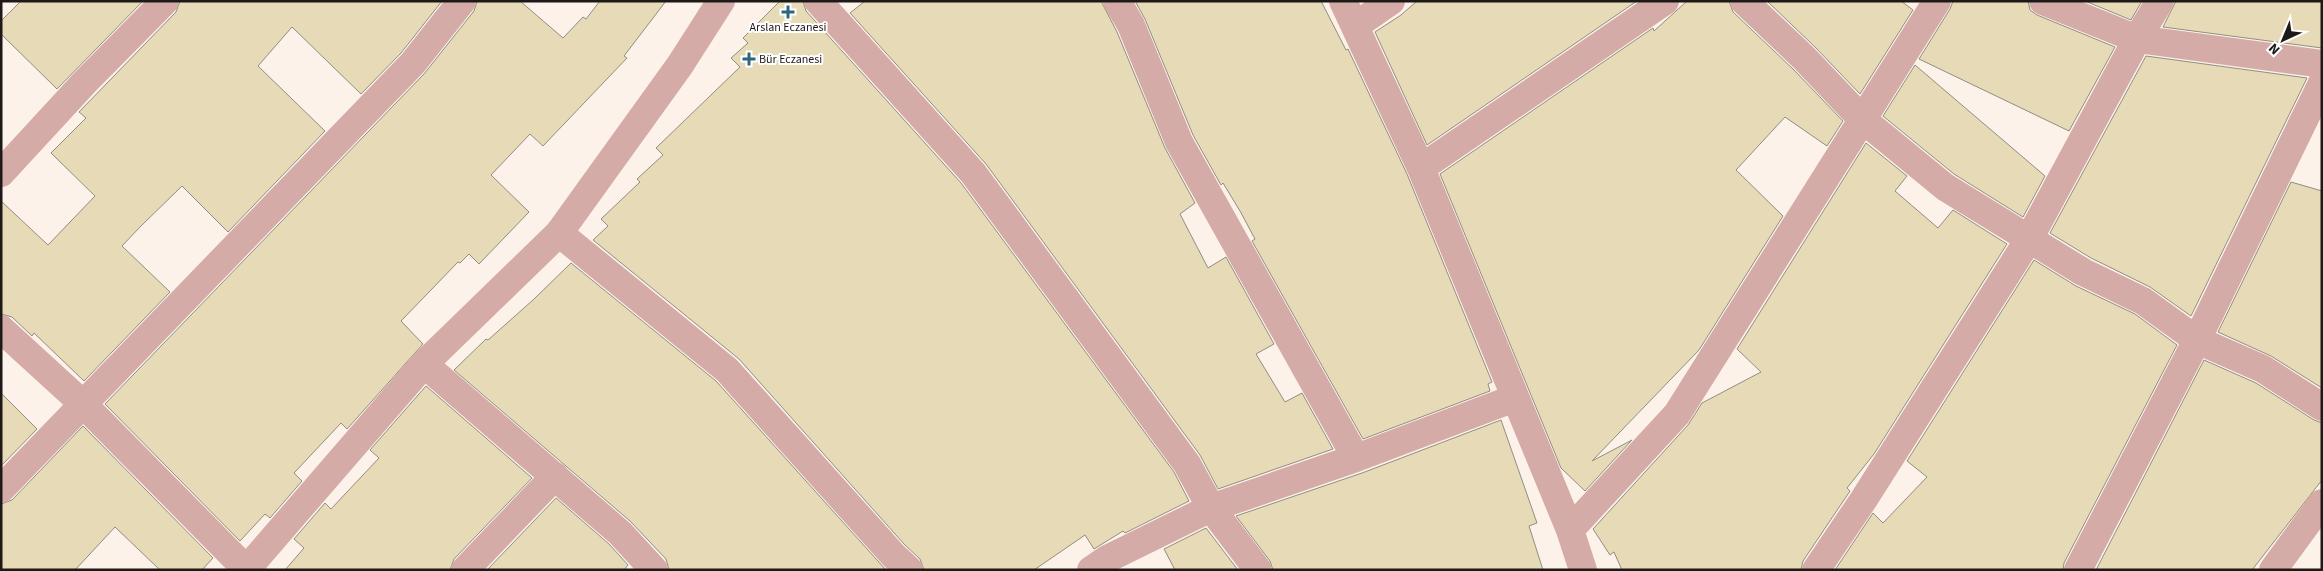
<svg xmlns="http://www.w3.org/2000/svg" width="2323" height="571" font-family="'Source Sans 3',sans-serif">
<rect width="100%" height="100%" fill="#fdf2e9"/>
<!-- building -->
<path fill="#e6dbb6" stroke="#908d82" d="M21,1h122l-86,88 -56,-55v-13z
M180,1h262l-41,52 -40,41 -69,-67 -34,39 67,65 -97,101 -46,-46 -42,41 -18,19 48,46 -86,89 -50,-48 -2,3 -20,-19 -11,-3v-113l47,44 47,-49 -44,-43 35,-35 -7,-6 97,-100z
M477,1h43l43,37 20,-21 3,2 14,-18h66l-42,55 3,2 -84,88 -13,-12 -39,41 38,37 -50,52 -10,-10 -9,9 -2,-1 -57,59 22,23 -76,85 -6,-6 -47,50 8,8 -32,37 -5,-4 -25,27 -135,-137 319,-330 50,-63z
M780,1h23l3,10 155,172 213,289 15,29 -64,32 -2,-2 -29,18 -9,-14 -51,35h-110l-4,-11 -16,-15 -165,-185 -146,-119 15,-14 -7,-7 39,-37 -3,-3 26,-24 -7,-7 84,-81 -9,-9 17,-15 -5,-5z
M865,1h236l16,31 48,116 30,55 -15,11 28,54 18,-11 48,87 -18,10 29,48 17,-9 31,56 -115,40 -18,-34 -214,-291 -136,-151z
M1135,1h186l25,49 2,-1 59,125 85,208 -4,2 2,7 -127,48 -111,-198 3,-2 -15,-28 -17,-28 -2,2 -28,-50 -48,-116z
M1417,1h220l-210,144 -52,-113 26,-17z
M1687,1h42l4,11 60,57 50,52 -16,25 -42,-29 -49,53 47,46 -84,134 -107,111 40,-21 -47,51 -24,-23 -121,-294 213,-146 1,3z
M1767,1h134l12,9 -53,84 -45,-47z
M1953,1h75l2,9 7,5 78,32 -46,84 -150,-72 31,-50z
M2085,1h57l-11,19z
M2176,1h146v47l-159,-21z
M2146,56l161,22 -116,238 -41,-29 -59,-29 -41,-25z
M1915,65l130,111 -22,41 -69,-43 -71,-58z
M1866,143l41,33 -12,15 43,37 15,-18 54,34 -133,210 -27,34 3,3 -47,70 -2,9h-179l-8,-18 -4,3 -17,-26 95,-104 14,-22 59,-31 -24,-23z
M2291,182l31,9v197l-51,-32 -53,-24z
M2034,260l42,26 59,28 42,31 -113,218 -1,7h-228l38,-57 10,10 44,-46 -20,-16z
M571,263l145,118 170,189h-217l-3,-11 -36,-38 -176,-151 32,-31 2,1 45,-40z
M2204,360l52,23 58,37 8,3v57l-70,90h-156z
M426,386l106,92 -78,81 -4,11h-165l19,-22 -10,-9 31,-36 6,6 48,-51 -9,-8z
M1,393l36,36 -36,37z
M1501,420l36,103 -8,3 14,44h-270l-3,-9 -34,-45 126,-43z
M83,426l130,132 -11,12h-42l-45,-43 -40,43h-74v-66l11,-4z
M556,498l53,46 19,21 -4,5h-137z
M1206,528l32,42h-63l-11,-21z"/>
<g fill="none" stroke-linecap="round" stroke-linejoin="round">
<!-- minor -->
<path stroke="#d5aba7" stroke-width="28" d="M818,1l155,172 214,291 24,44 47,62
M1117,1l14,24 48,117 177,316
M1343,1l78,167 149,362 13,40
M1744,1l60,57 58,61 83,68 138,85 60,29 54,39 66,29 59,38
M2043,1l94,38 185,25
M1355,26l36,-25
M1421,168l244,-167
M1,173l83,-90 81,-82
M559,233l168,137 166,185 16,15
M1,329l82,75 163,165
M424,364l196,169 34,37
M1,489l412,-426 49,-62
M1570,530l107,-116 260,-413
M465,570l90,-94
M1091,570l16,-11 104,-51 145,-50 159,-60
M1816,570l48,-71 165,-260 108,-200 23,-38
M2078,570l119,-230 125,-257
M2273,570l49,-67"/>
<!-- tertiary -->
<path stroke="#d5aba7" stroke-width="28" d="M246,570l178,-206 135,-131 121,-168 41,-64"/>
</g>
<!-- markers -->
<g fill="#2d667f" stroke="#fff" stroke-width="2">
<path d="M785.5 4.5h5v5h5v5h-5v5h-5v-5h-5v-5h5z"/>
<path d="M746.5 51.5h5v5h5v5h-5v5h-5v-5h-5v-5h5z"/>
</g>
<g text-anchor="middle" stroke-width="4" stroke-linejoin="round" paint-order="stroke">
<!-- poi labels -->
<g font-size="12" fill="#1d1916" stroke="#fff">
<text x="788" y="31">Arslan Eczanesi</text>
<text x="759" y="63" text-anchor="start">Bür Eczanesi</text>
</g>
</g>
<!-- border -->
<rect width="2323" height="571" fill="none" stroke="#1d1916" stroke-width="5"/>
<!-- north arrow -->
<g transform="translate(2283 40) rotate(224)" stroke="#ffffff" stroke-width="4" paint-order="stroke">
<path d="M0-4L9 19L0 12L-9 19Z" fill="#1d1916"/>
<text y="-8" font-size="14" font-weight="bold" text-anchor="middle" fill="#1d1916">N</text>
</g>
</svg>
